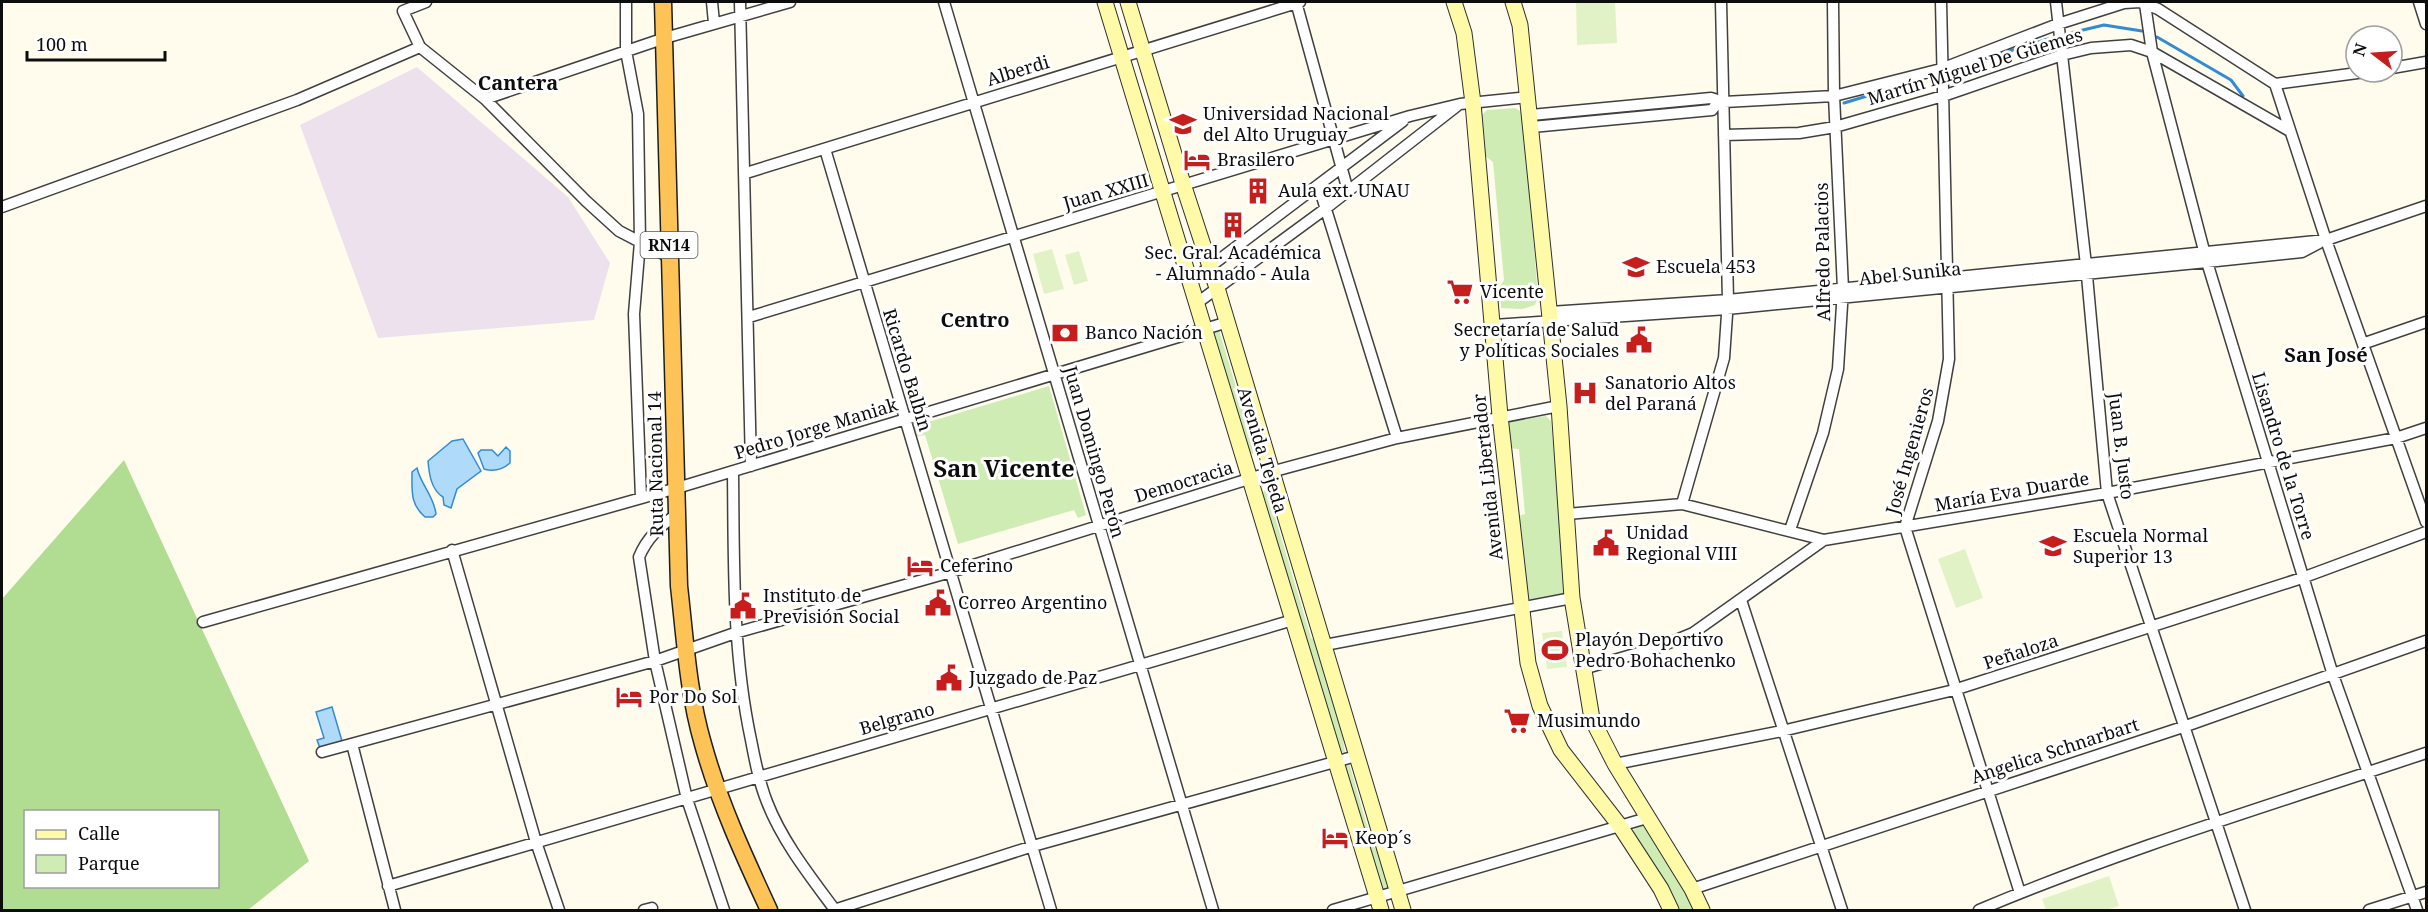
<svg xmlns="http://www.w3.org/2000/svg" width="2428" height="912" font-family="'Noto Serif',serif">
<rect width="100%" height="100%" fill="#fffced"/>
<!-- industrial -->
<path fill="#ece1ed" d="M417,67l151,130 42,66 -16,57 -216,18 -78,-213z"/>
<!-- green -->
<path fill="#cfecb5" d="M1515,108l8,5 15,184 -3,8 -13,4 -21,-1 -1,-22 4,-6 -11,-118 -9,-7 -2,-40 5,-5z
M1213,329l6,1 36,121 -3,3h-4l-36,-121z
M1049,386l37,129 -8,3 -4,-8 -116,34 -33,-109 -10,2 -3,-10z
M1546,416l5,5 16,170 -3,4 -32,6 -4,-3 -10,-82 7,-2 -6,-65 -10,-1 -2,-21 4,-6z
M1267,488l3,4v8l41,138 6,3 26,98 2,14 -7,-2 -77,-256z
M1349,763l24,83 5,6 11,35 -10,2 -38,-123z
M1642,825l6,5 30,46 16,34h-17l-45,-77 4,-7z"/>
<!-- forest -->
<path fill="#b1dd93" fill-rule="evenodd" d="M124,460l185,401 -61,49h-246v-311zM26,812h192v74h-192z"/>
<!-- pitch -->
<path fill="#e1f2c7" d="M1576,2h39l2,41 -40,2z
M1052,249l12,40 -20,5 -11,-40z
M1079,251l9,30 -14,4 -9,-30z
M1965,549l18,49 -27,10 -18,-49z
M1562,631l5,36 -20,2 -5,-36z
M2109,876l10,30 -13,4h-60l-4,-11z"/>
<!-- water -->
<path fill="#afdaf9" stroke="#328cd5" stroke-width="1.5" d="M463,439l18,32 -24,18 -6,19 -7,-3 -1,-8c-12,-7 -14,-24 -15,-36l24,-20z
M506,447l4,4v12c-8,7 -16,9 -26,6l-6,-16 3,-3h11l6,6z
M417,468c4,17 17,28 19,46l-3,3h-8c-15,-13 -13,-26 -13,-45z
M332,707l10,34 -22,7 -3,-8 7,-2 -8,-26z"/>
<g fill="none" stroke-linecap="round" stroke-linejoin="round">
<!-- stream -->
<path stroke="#328cd5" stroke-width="3" d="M2066,34l38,-9 38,6
M2157,37l74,43 12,16
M1965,65l83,-26
M1844,103l79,-24"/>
<!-- minor casing -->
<g stroke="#404040" stroke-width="13">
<path id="minor" d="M426,2l-23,9 17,36 65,52 101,102 33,30 50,26
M626,2v49l12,63 2,128 -6,72 7,184
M712,2l2,21
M740,2l11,464
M944,2l269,908
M1296,2l52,189
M1941,2l8,357 -11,62 -33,106 115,366
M2056,2l30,263 21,228 138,417
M2419,2l7,22
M2145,4l7,48 55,210 126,413 84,235
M2392,68l34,-6
M2365,72l-90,12 51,156 100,282
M485,99l180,-61 125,-36
M1531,115l180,-17 13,4 110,-6 107,-27 117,-45 66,-21 16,-1 18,7 117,75
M1532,127l180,-17 6,-8
M1724,135l75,-2 36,-6 108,-31 119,-41 29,-7 40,-3 21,7 136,78
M825,149l226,761
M746,173l554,-171
M1319,187l78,251
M2,207l295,-107 123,-53
M1191,281l212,-160
M1197,303l128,-94 132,-103
M1550,312l178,-12 598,-60 100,-34
M749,317l661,-201 50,-12 68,-7
M1494,325l233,-16 480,-47 95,-10 17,-9
M2365,343l61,-21
M733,471c1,91 -1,180 18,269 4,21 8,42 16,62 15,39 43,74 68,108
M1682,504l42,-146 4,-58 -7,-298
M677,514c-18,13 -30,24 -38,43l16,104 32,138 37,111
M1567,514l115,-10 142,36 283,-47 289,-55 30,-10
M1790,530l33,-97 15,-64 5,-80 -9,-193 -1,-94
M452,550l84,292 23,68
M1741,600l101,310
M203,622l474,-134 551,-166
M1325,645l247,-47
M1583,669l76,-22 34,-14 131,-93
M352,744l43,166
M322,752l333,-91 80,-28 216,-61 320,-100 126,-34 162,-32
M1615,764l167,-33 172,-41 348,-112 124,-46
M388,886l905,-266
M1692,889l494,-163 240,-85
M644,910l8,-2
M834,910l199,-64 323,-90
M1333,910l314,-92
M1979,910c145,-61 298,-107 447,-157
M2369,910l57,-18"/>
</g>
<!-- secondary casing -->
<g stroke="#2f2f2f" stroke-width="17">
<path id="secondary" d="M1105,2l276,908
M1128,2l56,185 33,101 186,622
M1454,2l10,31 9,70 27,313 28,247 12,43 21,44 59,76 41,63 10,21
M1513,2l7,23 39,381 13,192 20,121 23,45 77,125 10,21"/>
</g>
<!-- trunk casing -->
<g stroke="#1e1e1e" stroke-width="19">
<path id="trunk" d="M663,2l16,584c6,52 9,107 24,158 16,58 41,112 66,166"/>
</g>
<!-- minor -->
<use href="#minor" stroke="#fff" stroke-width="10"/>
<!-- secondary -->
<use href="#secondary" stroke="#fffaa8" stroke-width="15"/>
<!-- trunk -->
<use href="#trunk" stroke="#fec356" stroke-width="16"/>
</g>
<!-- icons -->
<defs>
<g id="university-bare" transform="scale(2.07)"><path d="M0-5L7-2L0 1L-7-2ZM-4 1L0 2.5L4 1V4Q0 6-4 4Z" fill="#c51e1d" stroke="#fff" stroke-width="2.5" paint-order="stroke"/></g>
<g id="hotel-bare" transform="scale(2.07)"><path d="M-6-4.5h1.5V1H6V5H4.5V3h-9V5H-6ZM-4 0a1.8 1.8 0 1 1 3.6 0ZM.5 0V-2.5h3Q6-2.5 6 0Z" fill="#c51e1d" stroke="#fff" stroke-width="2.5" paint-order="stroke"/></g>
<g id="building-bare" transform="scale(2.07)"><path d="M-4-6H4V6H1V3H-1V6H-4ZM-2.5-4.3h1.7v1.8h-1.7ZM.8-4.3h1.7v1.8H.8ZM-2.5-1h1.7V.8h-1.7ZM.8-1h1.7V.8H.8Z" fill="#c51e1d" stroke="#fff" stroke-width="2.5" paint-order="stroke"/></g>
<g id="school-bare" transform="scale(2.07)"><path d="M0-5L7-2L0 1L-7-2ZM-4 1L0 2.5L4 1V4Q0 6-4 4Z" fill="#c51e1d" stroke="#fff" stroke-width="2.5" paint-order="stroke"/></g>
<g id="supermarket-bare" transform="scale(2.07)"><path d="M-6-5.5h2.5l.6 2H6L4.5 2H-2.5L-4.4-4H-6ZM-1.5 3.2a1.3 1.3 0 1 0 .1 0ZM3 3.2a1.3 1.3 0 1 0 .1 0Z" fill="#c51e1d" stroke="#fff" stroke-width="2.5" paint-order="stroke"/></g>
<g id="bank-bare" transform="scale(2.07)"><path d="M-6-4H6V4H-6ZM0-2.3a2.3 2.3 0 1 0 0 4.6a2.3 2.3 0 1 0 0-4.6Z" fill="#c51e1d" stroke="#fff" stroke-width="2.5" paint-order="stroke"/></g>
<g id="civic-bare" transform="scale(2.07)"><path d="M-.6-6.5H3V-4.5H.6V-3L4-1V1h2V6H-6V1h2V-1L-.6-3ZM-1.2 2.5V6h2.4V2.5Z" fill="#c51e1d" stroke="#fff" stroke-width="2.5" paint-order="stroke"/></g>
<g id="hospital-bare" transform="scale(2.07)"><path d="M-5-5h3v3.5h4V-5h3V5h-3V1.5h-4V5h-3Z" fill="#c51e1d" stroke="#fff" stroke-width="2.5" paint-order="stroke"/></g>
<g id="stadium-bare" transform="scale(2.07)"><path d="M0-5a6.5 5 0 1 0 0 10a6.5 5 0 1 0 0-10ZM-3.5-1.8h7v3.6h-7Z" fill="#c51e1d" stroke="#fff" stroke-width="2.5" paint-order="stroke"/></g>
</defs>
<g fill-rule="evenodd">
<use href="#university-bare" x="1183" y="124"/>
<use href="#hotel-bare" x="1197" y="160"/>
<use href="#building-bare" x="1258" y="191"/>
<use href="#building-bare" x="1233" y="225"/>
<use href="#school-bare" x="1636" y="267"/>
<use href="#supermarket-bare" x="1460" y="292"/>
<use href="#bank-bare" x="1065" y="333"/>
<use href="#civic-bare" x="1639" y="340"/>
<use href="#hospital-bare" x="1585" y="393"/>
<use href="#civic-bare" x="1606" y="543"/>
<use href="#school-bare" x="2053" y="546"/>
<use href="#hotel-bare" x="920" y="566"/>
<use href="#civic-bare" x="938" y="603"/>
<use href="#civic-bare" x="743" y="606"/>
<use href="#stadium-bare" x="1555" y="650"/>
<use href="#civic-bare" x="949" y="678"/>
<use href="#hotel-bare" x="629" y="697"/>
<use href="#supermarket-bare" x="1517" y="721"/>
<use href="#hotel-bare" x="1335" y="838"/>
</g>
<g text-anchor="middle" stroke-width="6" stroke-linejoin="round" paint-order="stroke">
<!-- shield labels -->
<rect fill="#fff" stroke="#565656" stroke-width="1.5" x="640.5" y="232" width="57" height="26" rx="4.5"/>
<g font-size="16" font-weight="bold" fill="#0d0d0d">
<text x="669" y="251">RN14</text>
</g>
<!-- street labels -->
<g font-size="18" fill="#0d0d0d" stroke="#fff">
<text transform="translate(1975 67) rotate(-17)" y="6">Martín Miguel De Güemes</text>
<text transform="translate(1018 71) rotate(-17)" y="6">Alberdi</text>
<text transform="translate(1106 192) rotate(-16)" y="6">Juan XXIII</text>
<text transform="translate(1823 252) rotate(-91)" y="6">Alfredo Palacios</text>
<text transform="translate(1910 274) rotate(-6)" y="6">Abel Sunika</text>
<text transform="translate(907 370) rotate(73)" y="6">Ricardo Balbín</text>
<text transform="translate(816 429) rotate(-17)" y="6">Pedro Jorge Maniak</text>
<text transform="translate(2121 446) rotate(83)" y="6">Juan B. Justo</text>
<text transform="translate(1262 450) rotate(73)" y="6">Avenida Tejeda</text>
<text transform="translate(1910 451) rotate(-74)" y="6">José Ingenieros</text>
<text transform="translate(1094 452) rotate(74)" y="6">Juan Domingo Perón</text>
<text transform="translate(2283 456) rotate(73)" y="6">Lisandro de la Torre</text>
<text transform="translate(656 464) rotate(-91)" y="6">Ruta Nacional 14</text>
<text transform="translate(1488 477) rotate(-96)" y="6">Avenida Libertador</text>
<text transform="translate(1184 482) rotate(-17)" y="6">Democracia</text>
<text transform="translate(2012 492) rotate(-10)" y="6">María Eva Duarde</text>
<text transform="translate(2021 652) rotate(-18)" y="6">Peñaloza</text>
<text transform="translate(897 719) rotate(-16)" y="6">Belgrano</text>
<text transform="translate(2055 751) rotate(-18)" y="6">Angelica Schnarbart</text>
</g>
<!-- poi labels -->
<g font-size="18" fill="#0d0d0d" stroke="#fff" text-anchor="start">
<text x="1203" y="120">Universidad Nacional<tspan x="1203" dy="21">del Alto Uruguay</tspan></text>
<text x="1217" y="166">Brasilero</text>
<text x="1278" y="197">Aula ext. UNAU</text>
<text x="1233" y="259" text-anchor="middle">Sec. Gral. Académica<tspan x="1233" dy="21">- Alumnado - Aula</tspan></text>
<text x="1656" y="273">Escuela 453</text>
<text x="1480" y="298">Vicente</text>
<text x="1619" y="336" text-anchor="end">Secretaría de Salud<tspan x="1619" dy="21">y Políticas Sociales</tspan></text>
<text x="1085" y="339">Banco Nación</text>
<text x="1605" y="389">Sanatorio Altos<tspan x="1605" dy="21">del Paraná</tspan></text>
<text x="1626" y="539">Unidad<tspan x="1626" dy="21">Regional VIII</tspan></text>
<text x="2073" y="542">Escuela Normal<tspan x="2073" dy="21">Superior 13</tspan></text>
<text x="940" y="572">Ceferino</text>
<text x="763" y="602">Instituto de<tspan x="763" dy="21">Previsión Social</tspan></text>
<text x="958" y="609">Correo Argentino</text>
<text x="1575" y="646">Playón Deportivo<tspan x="1575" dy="21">Pedro Bohachenko</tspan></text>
<text x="969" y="684">Juzgado de Paz</text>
<text x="649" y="703">Por Do Sol</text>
<text x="1537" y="727">Musimundo</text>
<text x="1355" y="844">Keop´s</text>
</g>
<!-- neighbourhood labels -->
<g font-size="20" font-weight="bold" fill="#0d0d0d" stroke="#fff">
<text x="518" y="90">Cantera</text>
<text x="975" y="327">Centro</text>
<text x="2326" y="362">San José</text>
</g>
<!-- district labels -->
<g font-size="24" font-weight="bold" fill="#0d0d0d" stroke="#fff">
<text x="1004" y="477">San Vicente</text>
</g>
</g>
<!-- border -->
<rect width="2428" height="912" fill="none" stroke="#0d0d0d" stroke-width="6"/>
<!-- legend -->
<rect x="24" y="810" width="195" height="78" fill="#ffffff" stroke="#9e9e9e" stroke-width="1.5"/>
<rect x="36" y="830" width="30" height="9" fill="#fffaa8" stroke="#9e9e9e" stroke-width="1.5"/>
<text x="78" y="840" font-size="18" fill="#0d0d0d">Calle</text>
<rect x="36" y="855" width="30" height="18" fill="#cfecb5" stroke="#9e9e9e" stroke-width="1.5"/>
<text x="78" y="870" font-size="18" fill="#0d0d0d">Parque</text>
<!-- north arrow -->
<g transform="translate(2374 54) rotate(287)"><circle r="28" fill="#ffffff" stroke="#9e9e9e" stroke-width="1.5"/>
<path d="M0-4.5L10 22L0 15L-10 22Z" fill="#c51e1d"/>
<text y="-9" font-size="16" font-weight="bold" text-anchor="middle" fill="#0d0d0d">N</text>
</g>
<!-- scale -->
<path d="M27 51v9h138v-9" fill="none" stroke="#0d0d0d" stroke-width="3"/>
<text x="36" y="51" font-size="18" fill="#0d0d0d" stroke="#ffffff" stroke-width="4.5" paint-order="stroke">100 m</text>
</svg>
